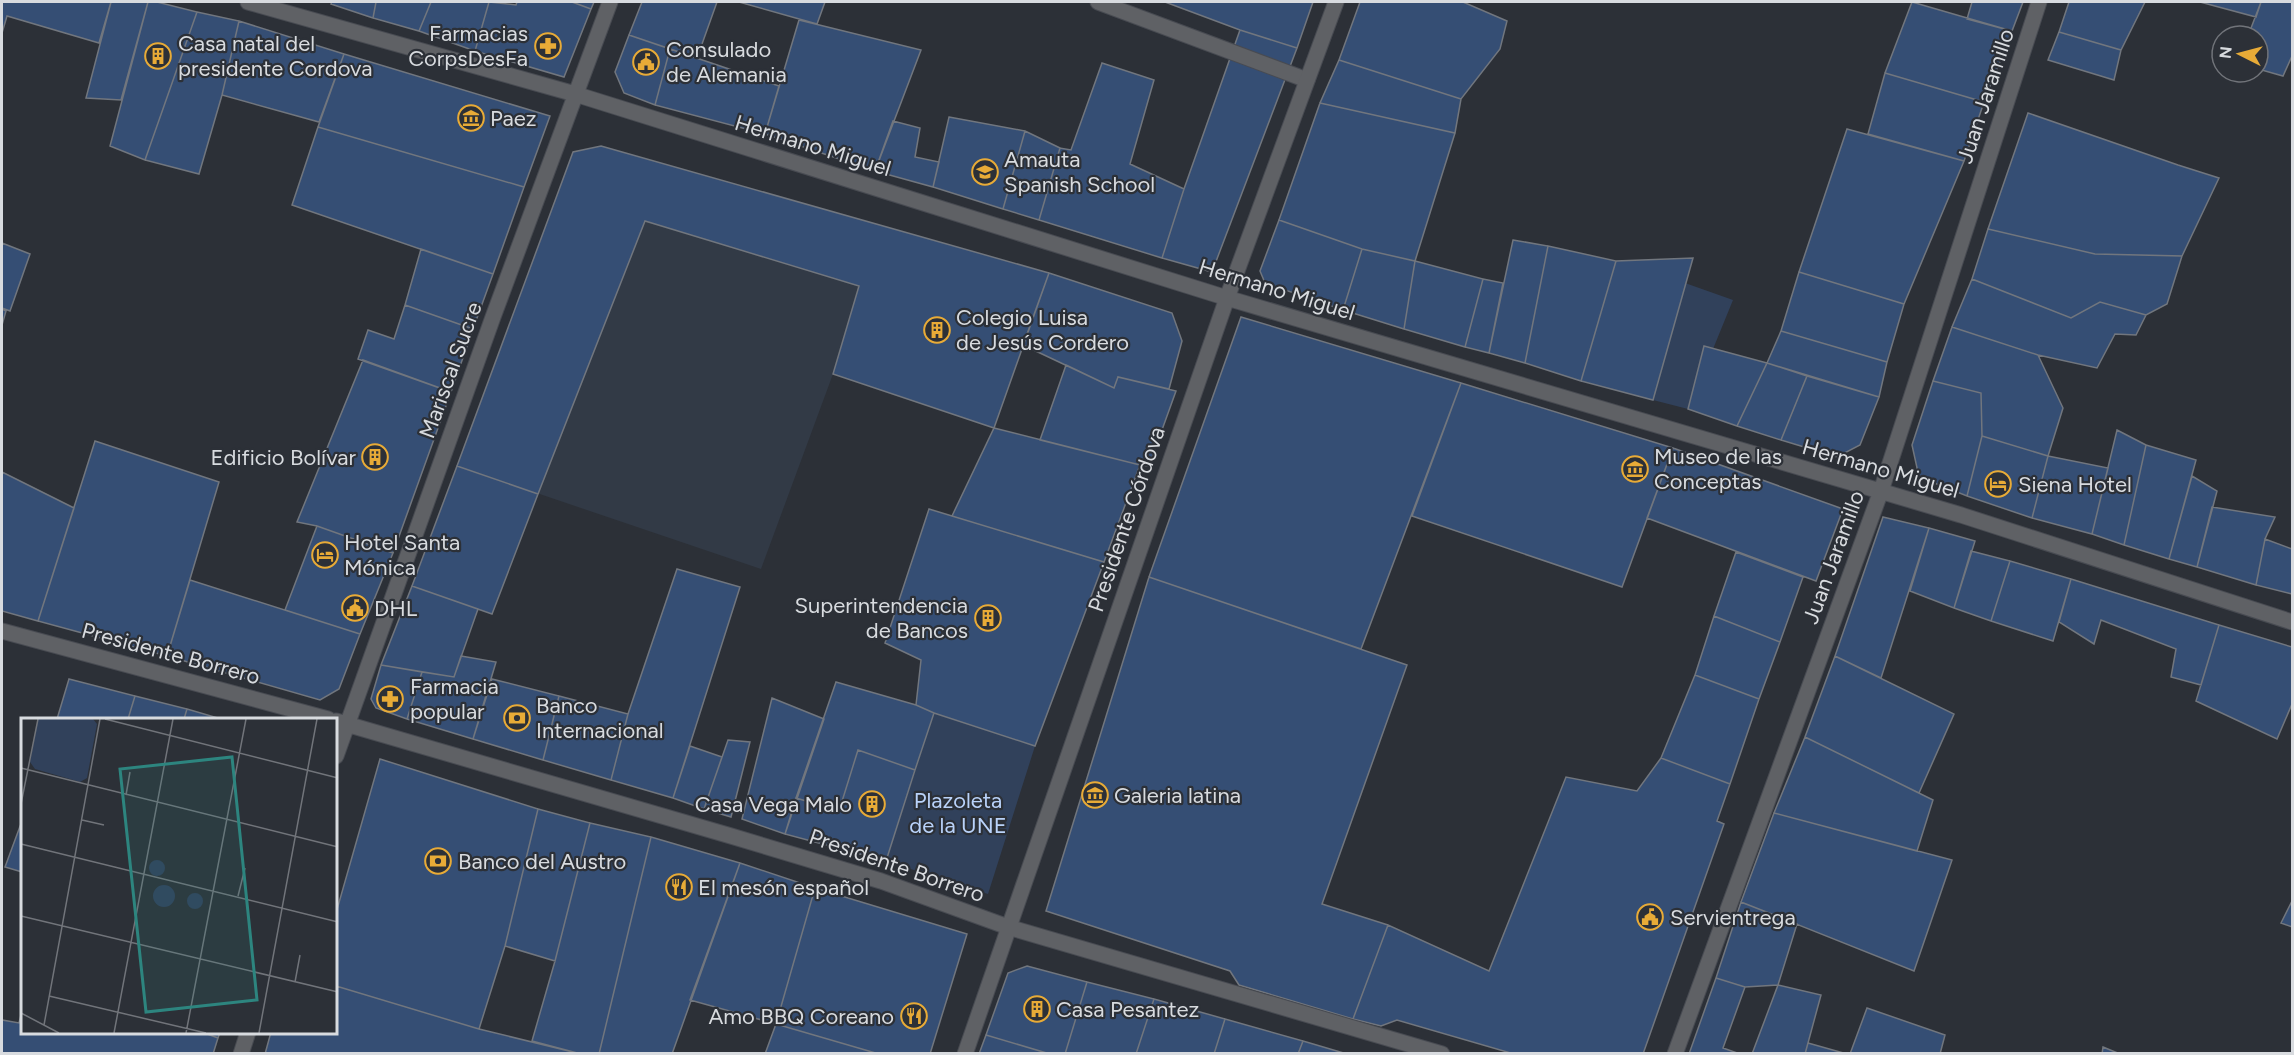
<svg xmlns="http://www.w3.org/2000/svg" width="2294" height="1055" font-family="Figtree,sans-serif">
<rect width="100%" height="100%" fill="#2c3037"/>
<!-- built -->
<path fill="#323a46" d="M601,146l448,127 -55,155 -161,-54 -72,195 -304,-103 116,-314z"/>
<!-- green -->
<path fill="#31415b" d="M1685,283l48,17 -20,49 -9,-3 -16,63 -35,-9z
M934,713l101,33 -47,148 -102,-33z"/>
<!-- building -->
<path fill="#354e74" stroke="#71767e" stroke-width="1.5" d="M2,2h109l-12,41 -92,-27 -5,17z
M111,2h37l-27,98 -35,-2z
M148,2h9l40,10 -52,148 -35,-14z
M332,2h44l-3,16 -42,-14z
M376,2h55l-12,29 -46,-13z
M431,2h58l-14,49 -56,-20z
M489,2l27,3 1,-3h55l19,7 -27,68 -89,-26z
M572,2h22l-3,7z
M642,2h75l-20,56 -68,-23z
M739,2h86l-8,22z
M1165,2h148l-16,46 -57,-18z
M1360,2h103l44,19 -7,28 -39,50 -122,-39z
M1912,2l100,29 -28,71 -99,-29z
M1972,2h51l-11,29 -45,-12z
M2069,2h76l-24,48 -62,-18z
M2200,2h61l-5,15z
M2261,2h31v54l-9,20 -25,-7v-33h-10z
M197,12l42,9 -17,74 -23,79 -54,-14z
M799,20l122,30 -46,121 -110,-37z
M239,21l105,33 -25,68 -97,-27z
M1240,30l57,18 -85,224 -50,-14 22,-69z
M2059,32l62,18 -7,30 -66,-20z
M629,35l41,14 -15,56 -31,-12 -9,-21z
M670,49l109,37 -14,48 -110,-29z
M344,54l206,62 -26,71 -206,-60z
M1339,60l122,39 -6,34 -135,-30z
M1102,63l52,17 -24,84 54,25 -22,69 -123,-38 21,-72 11,2z
M1885,73l99,29 -20,59 -96,-27z
M1320,103l135,30 -40,128 -53,-12 -83,-29z
M2028,113l150,52 41,13 -37,78 -87,-2 -107,-25z
M949,117l76,14 -22,78 -70,-22z
M893,121l27,7 -5,29 24,5 -6,25 -58,-16z
M318,127l206,60 -31,87 -201,-69z
M1847,129l117,32 -60,143 -105,-32z
M1025,131l35,17 -21,72 -36,-11z
M601,146l448,127 -55,155 -161,-54 26,-88 -214,-65 -107,273 -81,-28 116,-314z
M1279,220l83,29 -19,61 -78,-27 -5,-12z
M1988,229l107,25 87,2 -15,48 -21,11 -46,-13 -29,16 -99,-39z
M1513,240l35,6 -23,117 -36,-10z
M2,243l28,11 -20,57 -8,-3z
M1548,246l68,15 -35,120 -56,-18z
M421,249l72,25 -20,55 -68,-24z
M1362,249l53,12 -11,68 -61,-19z
M1693,258l-40,142 -72,-19 35,-120z
M1415,261l68,18 -18,68 -61,-18z
M1799,272l105,32 -17,58 -106,-31z
M1049,273l123,40 10,28 -13,48 -51,-12 -4,11 -91,-43z
M1483,279l20,4 -14,70 -24,-6z
M1972,279l99,39 29,-16 46,13 -10,20 -21,-1 -18,34 -59,-13 -86,-28z
M405,305l68,24 -22,63 -93,-33 10,-29 26,9z
M2,309l4,2 -4,14z
M1241,317l220,66 -100,266 -212,-72z
M1952,327l86,28 25,53 -15,48 -66,-20 -1,-43 -48,-12z
M1781,331l106,31 -8,35 -112,-34z
M1704,346l63,17 -30,63 -49,-17z
M363,360l88,32 -58,161 -76,-27 -20,-4z
M1767,363l40,13 -26,64 -44,-14z
M1066,365l48,23 4,-11 58,14 -27,75 -9,-1 -100,-25z
M1807,376l72,21 -19,48 -23,12 -56,-17z
M1933,381l48,12 1,43 -15,60 -48,-19 -7,-32z
M1461,383l212,65 -51,139 -210,-71z
M994,428l146,37 -36,97 -152,-46z
M2117,430l29,15 -22,100 -32,-11z
M1982,436l66,20 -16,62 -65,-22z
M95,441l124,41 -52,174 -129,-35z
M2146,445l50,15 -27,99 -45,-14z
M1673,448l170,61 -27,72 -169,-63z
M2048,456l60,12 -16,66 -60,-16z
M457,466l81,28 -46,120 -80,-28z
M2,472l72,36 -36,113 -36,-10z
M2192,476l25,15 -20,76 -28,-8z
M2212,507l63,10 -10,22 -9,46 -59,-18z
M929,509l175,53 -69,184 -101,-33 -18,-8 5,-45 -36,-17z
M1883,517l46,11 -48,150 -46,-22z
M317,526l76,27 -33,81 -75,-24z
M1929,528l46,13 -21,67 -44,-17z
M2265,539l27,10v45l-36,-9z
M1971,551l39,10 -19,60 -37,-13z
M1736,552l67,25 -23,65 -66,-26z
M2010,561l61,18 -18,62 -62,-20z
M677,569l63,18 -67,211 -62,-18 17,-66z
M1149,577l258,88 -85,239 66,21 -35,94 -114,-34 -9,-14 -184,-60z
M2071,579l148,46 -18,60 -30,-8 5,-28 -75,-29 -7,24 -35,-22z
M190,580l170,54 -21,55 -19,11 -153,-44z
M412,586l66,23 -24,68 -73,-12z
M1714,616l66,26 -21,57 -64,-24z
M2219,625l73,22v57l-15,35 -81,-38z
M461,656l35,6 -23,77 -66,-20 15,-47 32,5z
M1835,656l119,58 -35,79 -114,-56z
M381,665l41,7 -15,47 -31,-11 -5,-9z
M1695,675l64,24 -29,85 -69,-26z
M69,679l66,17 -7,23h-71z
M492,679l67,17 -16,64 -70,-21z
M836,682l80,23 18,8 -19,57 -57,-20 -19,61 -43,-13z
M135,696l52,13 -3,10h-56z
M559,696l69,18 -17,66 -68,-20z
M772,698l52,21 -39,115 -43,-15z
M187,709l31,9v1h-34z
M1805,737l128,63 -16,51 -143,-38z
M728,740l22,2 -19,75 -27,-8z
M690,746l32,11 -18,52 -31,-11z
M858,750l57,20 -29,91 -101,-27 11,-36 43,13z
M1661,758l69,26 -13,37 7,3 -81,230h-129l-117,-34 -16,6 -28,-7 35,-94 101,46 77,-194 71,14z
M380,759l158,50 -33,137 -26,83 -143,-43v-73z
M538,809l52,14 -35,138 -50,-15z
M1774,813l178,47 -38,111 -173,-69z
M22,821v51l-17,-5z
M590,823l61,14 -52,217h-18l-49,-13 23,-80z
M651,837l89,26 -68,191h-73z
M740,863l75,25 -39,136 -86,-24z
M815,888l152,46 -37,120h-51l-103,-30z
M2292,901v26l-11,-4z
M1741,902l56,22 -19,61 -33,2 -29,-9z
M1027,966l60,16 -22,72h-15l-64,-19 22,-62z
M1716,978l29,9 -22,61 17,6h-51z
M1087,982l67,17 -18,55h-71z
M1778,985l43,10 -16,59h-53z
M336,986l143,43 102,25h-316l6,-22h65z
M1154,999l71,20 -11,35h-78z
M1867,1008l78,27 -5,19h-90z
M22,1011v21h180l16,6 -5,16h-211v-34l17,3z
M1225,1019l78,22 -5,13h-84z
M776,1024l103,30h-114z
M202,1032h18l-2,6z
M986,1035l64,19h-71z
M1303,1041l44,13h-49z
M1808,1043l39,11h-42z
M2103,1047l17,7h-18z"/>
<g fill="none" stroke-linecap="round" stroke-linejoin="round">
<!-- lane casing -->
<g stroke="#484b52" stroke-width="17">
<path id="lane" d="M1098,2l209,78"/>
</g>
<!-- street casing -->
<g stroke="#484b52" stroke-width="17">
<path id="street" d="M248,2l327,92 652,204 734,217 331,107
M2,631l326,88
M336,721l395,115 150,45 127,46 434,127
M336,756l157,-439 117,-315
M241,1054l7,-22
M965,1054l262,-756 109,-296
M1675,1054l206,-563 158,-489"/>
</g>
<!-- lane -->
<use href="#lane" stroke="#5f6165" stroke-width="15"/>
<!-- street -->
<use href="#street" stroke="#5f6165" stroke-width="15"/>
</g>
<!-- icons -->
<defs>
<g id="pharmacy-ring" transform="scale(1.35)"><circle r="9.5" fill="#2c3037" stroke="#e8ab37" stroke-width="1.5"/><path d="M-2-6h4v4h4v4h-4v4h-4v-4h-4v-4h4Z" fill="#e8ab37"/></g>
<g id="building-ring" transform="scale(1.35)"><circle r="9.5" fill="#2c3037" stroke="#e8ab37" stroke-width="1.5"/><path d="M-4-6H4V6H1V3H-1V6H-4ZM-2.5-4.3h1.7v1.8h-1.7ZM.8-4.3h1.7v1.8H.8ZM-2.5-1h1.7V.8h-1.7ZM.8-1h1.7V.8H.8Z" fill="#e8ab37"/></g>
<g id="civic-ring" transform="scale(1.35)"><circle r="9.5" fill="#2c3037" stroke="#e8ab37" stroke-width="1.5"/><path d="M-.6-6.5H3V-4.5H.6V-3L4-1V1h2V6H-6V1h2V-1L-.6-3ZM-1.2 2.5V6h2.4V2.5Z" fill="#e8ab37"/></g>
<g id="museum-ring" transform="scale(1.35)"><circle r="9.5" fill="#2c3037" stroke="#e8ab37" stroke-width="1.5"/><path d="M0-6L6-3V-2H-6V-3ZM-5-1h2V3h-2ZM-1-1h2V3h-2ZM3-1h2V3H3ZM-6 4H6V6H-6Z" fill="#e8ab37"/></g>
<g id="school-ring" transform="scale(1.35)"><circle r="9.5" fill="#2c3037" stroke="#e8ab37" stroke-width="1.5"/><path d="M0-5L7-2L0 1L-7-2ZM-4 1L0 2.5L4 1V4Q0 6-4 4Z" fill="#e8ab37"/></g>
<g id="hotel-ring" transform="scale(1.35)"><circle r="9.5" fill="#2c3037" stroke="#e8ab37" stroke-width="1.5"/><path d="M-6-4.5h1.5V1H6V5H4.5V3h-9V5H-6ZM-4 0a1.8 1.8 0 1 1 3.6 0ZM.5 0V-2.5h3Q6-2.5 6 0Z" fill="#e8ab37"/></g>
<g id="bank-ring" transform="scale(1.35)"><circle r="9.5" fill="#2c3037" stroke="#e8ab37" stroke-width="1.5"/><path d="M-6-4H6V4H-6ZM0-2.3a2.3 2.3 0 1 0 0 4.6a2.3 2.3 0 1 0 0-4.6Z" fill="#e8ab37"/></g>
<g id="restaurant-ring" transform="scale(1.35)"><circle r="9.5" fill="#2c3037" stroke="#e8ab37" stroke-width="1.5"/><path d="M-5-6h1v4h1v-4h1v4h1v-4h1v5L-1.5 .5V6h-2V.5L-5-1ZM5-6V6H3V1.5H1.5Q1.5-4 5-6Z" fill="#e8ab37"/></g>
</defs>
<g fill-rule="evenodd">
<use href="#pharmacy-ring" x="548" y="46"/>
<use href="#building-ring" x="158" y="56"/>
<use href="#civic-ring" x="646" y="62"/>
<use href="#museum-ring" x="471" y="118"/>
<use href="#school-ring" x="985" y="172"/>
<use href="#building-ring" x="937" y="330"/>
<use href="#building-ring" x="375" y="457"/>
<use href="#museum-ring" x="1635" y="469"/>
<use href="#hotel-ring" x="1998" y="484"/>
<use href="#hotel-ring" x="325" y="555"/>
<use href="#civic-ring" x="355" y="608"/>
<use href="#building-ring" x="988" y="618"/>
<use href="#pharmacy-ring" x="390" y="699"/>
<use href="#bank-ring" x="517" y="718"/>
<use href="#museum-ring" x="1095" y="795"/>
<use href="#building-ring" x="872" y="804"/>
<use href="#bank-ring" x="438" y="861"/>
<use href="#restaurant-ring" x="679" y="887"/>
<use href="#civic-ring" x="1650" y="917"/>
<use href="#building-ring" x="1037" y="1009"/>
<use href="#restaurant-ring" x="914" y="1016"/>
</g>
<g text-anchor="middle" stroke-width="4.5" stroke-linejoin="round" paint-order="stroke">
<!-- poi labels -->
<g font-size="22" fill="#d8dbdf" stroke="#2c3037" text-anchor="start">
<text x="528" y="41" text-anchor="end">Farmacias<tspan x="528" dy="25">CorpsDesFa</tspan></text>
<text x="178" y="51">Casa natal del<tspan x="178" dy="25">presidente Cordova</tspan></text>
<text x="666" y="57">Consulado<tspan x="666" dy="25">de Alemania</tspan></text>
<text x="490" y="126">Paez</text>
<text x="1004" y="167">Amauta<tspan x="1004" dy="25">Spanish School</tspan></text>
<text x="956" y="325">Colegio Luisa<tspan x="956" dy="25">de Jesús Cordero</tspan></text>
<text x="1654" y="464">Museo de las<tspan x="1654" dy="25">Conceptas</tspan></text>
<text x="356" y="465" text-anchor="end">Edificio Bolívar</text>
<text x="2018" y="492">Siena Hotel</text>
<text x="344" y="550">Hotel Santa<tspan x="344" dy="25">Mónica</tspan></text>
<text x="968" y="613" text-anchor="end">Superintendencia<tspan x="968" dy="25">de Bancos</tspan></text>
<text x="374" y="616">DHL</text>
<text x="410" y="694">Farmacia<tspan x="410" dy="25">popular</tspan></text>
<text x="536" y="713">Banco<tspan x="536" dy="25">Internacional</tspan></text>
<text x="1114" y="803">Galeria latina</text>
<text x="852" y="812" text-anchor="end">Casa Vega Malo</text>
<text x="458" y="869">Banco del Austro</text>
<text x="698" y="895">El mesón español</text>
<text x="1670" y="925">Servientrega</text>
<text x="1056" y="1017">Casa Pesantez</text>
<text x="894" y="1024" text-anchor="end">Amo BBQ Coreano</text>
</g>
<!-- street labels -->
<g font-size="22" fill="#d8dbdf" stroke="#2c3037">
<text transform="translate(1985 96) rotate(-72)" y="8">Juan Jaramillo</text>
<text transform="translate(813 145) rotate(17)" y="8">Hermano Miguel</text>
<text transform="translate(1277 289) rotate(17)" y="8">Hermano Miguel</text>
<text transform="translate(450 370) rotate(-70)" y="8">Mariscal Sucre</text>
<text transform="translate(1881 468) rotate(16)" y="8">Hermano Miguel</text>
<text transform="translate(1126 519) rotate(-71)" y="8">Presidente Córdova</text>
<text transform="translate(1833 557) rotate(-70)" y="8">Juan Jaramillo</text>
<text transform="translate(171 653) rotate(15)" y="8">Presidente Borrero</text>
<text transform="translate(897 865) rotate(19)" y="8">Presidente Borrero</text>
</g>
<!-- park labels -->
<g font-size="22" fill="#b9d2f9" stroke="#2c3037">
<text x="958" y="808">Plazoleta<tspan x="958" dy="25">de la UNE</tspan></text>
</g>
</g>
<!-- overview -->
<g transform="translate(21 718)">
<rect width="316" height="316" fill="#2c3037"/>
<path d="M17,1h55l4,5 -10,54 -7,4 -45,-13 -5,-7zM128 150a8 8 0 1 1 16 0a8 8 0 1 1-16 0ZM132 178a11 11 0 1 1 22 0a11 11 0 1 1-22 0ZM166 183a8 8 0 1 1 16 0a8 8 0 1 1-16 0Z" fill="#31415b"/>
<path fill="none" stroke="#71747a" stroke-width="1.5" d="M84,1l233,59M0,50l317,79M105,77l4,-23M0,86l17,-85M61,102l22,5M0,126l317,78M217,178l7,-28M0,198l317,76M274,264l5,-27M28,278l157,37M0,295l38,20M23,307l56,-306M93,315l59,-314M165,315l60,-314M238,315l58,-314"/>
<path fill="#2d857f" fill-opacity="0.15" stroke="#2d857f" stroke-width="3" d="M211,39l25,243 -111,12 -26,-243z"/>
<rect width="316" height="316" fill="none" stroke="#d8dbdf" stroke-width="3"/>
</g>
<!-- border -->
<rect width="2294" height="1055" fill="none" stroke="#d8dbdf" stroke-width="6"/>
<!-- north arrow -->
<g transform="translate(2240 54) rotate(276)"><circle r="28" fill="#2c3037" stroke="#71747a" stroke-width="1.5"/>
<path d="M0-4.5L10 22L0 15L-10 22Z" fill="#e8ab37"/>
<text y="-9" font-size="16" font-weight="bold" text-anchor="middle" fill="#d8dbdf">N</text>
</g>
</svg>
